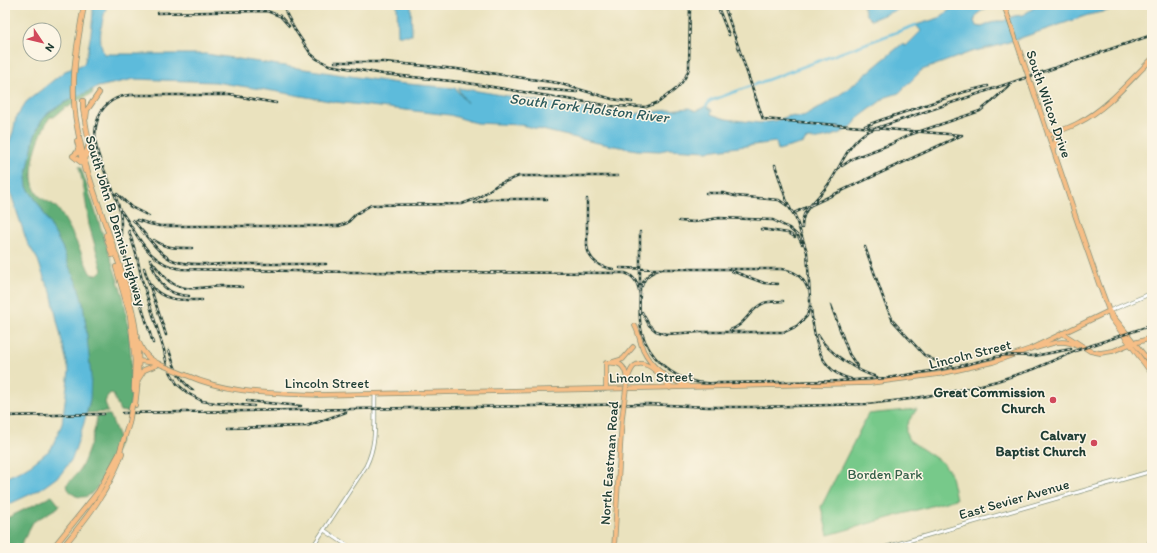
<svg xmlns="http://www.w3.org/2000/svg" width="1157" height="553" font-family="Itim,sans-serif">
<rect width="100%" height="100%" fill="#fcf5e5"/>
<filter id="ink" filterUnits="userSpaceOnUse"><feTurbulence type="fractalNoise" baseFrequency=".025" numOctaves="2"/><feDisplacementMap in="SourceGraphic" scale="8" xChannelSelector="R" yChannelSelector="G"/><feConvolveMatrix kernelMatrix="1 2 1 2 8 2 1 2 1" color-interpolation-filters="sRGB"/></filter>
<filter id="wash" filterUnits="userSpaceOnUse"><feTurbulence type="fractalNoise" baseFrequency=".012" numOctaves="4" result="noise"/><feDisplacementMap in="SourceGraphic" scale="16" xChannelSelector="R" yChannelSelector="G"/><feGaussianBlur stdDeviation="0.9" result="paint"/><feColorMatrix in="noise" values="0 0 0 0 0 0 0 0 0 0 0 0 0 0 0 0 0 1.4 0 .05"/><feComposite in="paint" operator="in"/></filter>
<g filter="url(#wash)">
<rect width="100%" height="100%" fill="#eae2be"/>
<!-- green -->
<path fill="#77c98a" stroke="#4b835f" d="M917,409c-7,11 -16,18 -8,31l34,23 7,9 6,27 -128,36 -7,-28 47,-93z"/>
<!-- forest -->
<path fill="#61ad76" stroke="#407555" d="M92,90l1,2 -1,2 -15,7 -10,7 -1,-1 -12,10h-4c-11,17 -26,58 -13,76 5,8 16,9 21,16 14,20 22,42 32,64l3,2 5,-1 4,-4 -13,-45 -5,-36 -5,-22 1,-1 1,2 43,131 5,32 2,26v43l-3,12 -8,-1 -7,-17 -2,-1 -3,2 -3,7 3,10 -21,1 3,-14 -4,-72 -3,-23 -5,-18 -10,-22 -6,-17 -21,-39 -14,-21 -1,-9 8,-40 6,-15 8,-10 14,-9z
M107,415h3l10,25c-5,12 -17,44 -27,52 -4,5 -11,6 -17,4 -4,-2 -8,-6 -10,-11 4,-4 9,-9 13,-14 7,-11 17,-42 18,-55z
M52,496l8,10 -27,16 -13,25 -15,-4v-24z"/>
<!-- water -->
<path fill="#5dbbdb" stroke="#3e7c88" d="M93,5h14c-5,15 -10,34 -3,49h102l190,29 59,5 12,15 -8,-12v-3l160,26h14l56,-6 7,3 10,-5 6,4 -1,4 15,5 34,4 15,-2 14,-5 14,1 26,-15 19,-13 54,-45 4,2 15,-15 -5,-6 23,-7 17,-13h40c-10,3 -18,5 -22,16l2,5 6,1 14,-6h8l10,-5 9,-1 15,-10h96l-46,10 -88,30 -29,7 -49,18 -23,23 -13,4 -29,22c-4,12 -27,18 -39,20 -5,1 -9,-1 -13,1l-1,3 -26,7 -2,-8 -68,9 -39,-2 -9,2 -23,-1 -44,-8 -72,-17 -45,-2 -26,-8 -115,-13 -62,-11 -58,-9 -81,-3 -36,8 -36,17 -14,9 -8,10 -6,15 -8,40 1,9 14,21 21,39 6,17 10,22 5,18 3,23 5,50 -1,22 -6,24 -12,36 -12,16 -15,11 -12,7 -28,13v-28l17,-8 10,-6 19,-15 11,-25 7,-53 -12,-51 -6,-28 -6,-11 -7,-21 -11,-18 -19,-57 -3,-11v-16l2,-10 6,-16 3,-14 10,-16 39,-31 19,-7c6,-20 9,-39 9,-59z
M397,5h14l1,30h-14z
M863,5h39l-1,3 -30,12 -5,-5z"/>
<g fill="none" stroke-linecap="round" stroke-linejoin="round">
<!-- canal -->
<path stroke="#5dbbdb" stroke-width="2.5" d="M706,106l4,-5 206,-76"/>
</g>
</g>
<g filter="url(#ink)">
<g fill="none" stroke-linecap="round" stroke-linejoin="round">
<!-- minor casing -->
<g stroke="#849079" stroke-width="4.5">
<path id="minor" d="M1109,311l43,-18
M324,530l27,18
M312,548l54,-82c12,-24 8,-47 9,-72
M883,548l269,-77"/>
</g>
<!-- major casing -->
<g stroke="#849079" stroke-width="5.5">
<path id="major" d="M1031,84l43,127
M1048,135c11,-4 22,-7 32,-13 28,-14 50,-42 72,-63
M1054,150l2,-13 5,-6
M1074,212l25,72 10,27 43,54
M1109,311l2,7 41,56
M635,326c4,7 5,16 8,24 9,19 26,30 45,36
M1062,333l28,18 10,2 13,-2 17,-7 22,-6
M1036,348c15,-4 26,-10 41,-2
M139,361l16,2
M613,362l10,-3 10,-12
M186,375c42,19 85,18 131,20l553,-12 69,-9 54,-12 37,-13 79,-38
M627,381c2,-6 4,-14 9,-16 12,-6 29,14 34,23
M606,389v-26c15,-1 19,2 21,17
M614,548l8,-130
M1148,548l4,-11"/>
</g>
<!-- highway casing -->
<g stroke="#849079" stroke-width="6">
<path id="highway" d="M84,5c-7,40 -15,80 -7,121 12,72 51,139 60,213 3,22 1,44 -2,66
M83,101v8l6,34 -4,17
M86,118l1,-8 12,-17
M77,141l8,30
M78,149l-1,4 -4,3 9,7
M106,235l6,20
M116,267l14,48 5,46 -1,29
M139,343c4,10 9,16 20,21
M139,378l5,-8 15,-6
M53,548l45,-56 21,-38 10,-31
M62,548c24,-29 48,-59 60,-95"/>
</g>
<!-- minor -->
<use href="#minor" stroke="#fff" stroke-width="3"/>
<!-- major -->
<use href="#major" stroke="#f6be86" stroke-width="4"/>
<!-- highway -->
<use href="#highway" stroke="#f6be86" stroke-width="4.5"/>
<!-- rail casing -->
<g stroke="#1f3d34" stroke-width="2.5">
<path id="rail" d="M285,5l1,8 9,17 16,24 6,5 12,6 54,9 78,8 150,24 35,1 13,-5 10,-8
M717,5l12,30
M724,5l39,114 197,16
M158,13l109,-2 13,5 9,10
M335,62h50l72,7 32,5
M483,72l75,11 54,16 20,3
M539,89l38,3
M665,97c12,-7 20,-15 24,-29l1,-63
M865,126l16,-6 83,-28 24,-6
M775,165l11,34 4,9
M842,166l12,-8 37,-14 18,-9 71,-24 10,-8 19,-17
M706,193h17l12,3 44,4 10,7 7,11
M117,194l14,13 18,9
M486,199h61
M587,199v47c2,15 12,21 26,23
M475,203l16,-4
M121,211c18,25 26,52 60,58l170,3 274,1c10,3 14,13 15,23
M133,220c11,12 27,37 42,41 11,4 21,3 32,3
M137,220l13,4 10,2h179l8,-3 9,-9 15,-9 91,-1 16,-6 19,-13 22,-9h99
M679,221l15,1 25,-4 54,2 16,8 9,8 4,8
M802,228c0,-6 1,-12 4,-17 7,-10 17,-18 24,-29 12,-18 18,-39 38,-51l284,-96
M761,229l27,4 7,4
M129,231l8,26 5,23 22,70 3,16 10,18 12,10 13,7 13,2 39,3
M640,232c0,19 0,37 0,55 0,15 -2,32 2,46 7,24 29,44 54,49 8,2 17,1 25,1l117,-2 49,-3 69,-11 40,-10 9,-2 29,1 37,-7
M154,240c12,9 24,8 38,8
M865,247l20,56 8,18 31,34 12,6 16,4
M150,259c6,8 12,16 19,22 14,12 34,6 51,5 7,0 15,0 22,1
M152,265c7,19 15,30 37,31
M207,265l16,-1h103
M144,268l22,67
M620,268l42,1
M732,271l32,12 14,1
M151,285c12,17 32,15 51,15
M642,286c3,-11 10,-14 20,-17h119c13,1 22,8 27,20
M831,305l18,49 8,12
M811,308c3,29 6,63 40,71
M642,312l7,13 7,6 10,3 34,-2h84l13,-6 10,-10 3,-10v-9l-3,-45 -13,-39 168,-78
M730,330c16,-5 19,-21 34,-27 6,-2 13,-1 19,-2
M818,335c9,17 40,37 59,42
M153,343c-7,-22 -14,-45 -21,-67 -4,-10 -8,-21 -10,-32 -2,-11 0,-22 -2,-33 -7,-32 -35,-61 -21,-95 5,-13 18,-20 31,-21h100l46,8
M169,350c5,16 9,30 24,40
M247,401l54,5
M123,413l525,-9 60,3h45l114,-3 43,-5 56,-10 31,-8 37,-12 41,-18 77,-26
M5,416l99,-2
M228,428l79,-2 39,-14"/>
</g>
<!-- rail -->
<use href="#rail" stroke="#fcf5e5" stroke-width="1" stroke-dasharray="3" stroke-linecap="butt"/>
<!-- major-bridge casing -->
<g stroke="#849079" stroke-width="5.5" stroke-linecap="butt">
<path id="major-bridge" d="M1004,5l27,79
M159,364l27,11
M622,418l5,-37"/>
</g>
<!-- highway-bridge casing -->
<g stroke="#849079" stroke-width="6" stroke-linecap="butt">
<path id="highway-bridge" d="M129,423l3,-18"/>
</g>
<!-- major-bridge -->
<use href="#major-bridge" stroke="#f6be86" stroke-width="4"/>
<!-- highway-bridge -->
<use href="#highway-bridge" stroke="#f6be86" stroke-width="4.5"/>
</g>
</g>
<!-- markers -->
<g fill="#d1495b" stroke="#fcf5e5" stroke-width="1.5">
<circle cx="1053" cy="400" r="4"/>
<circle cx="1094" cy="443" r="4"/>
</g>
<g text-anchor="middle" stroke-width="3" stroke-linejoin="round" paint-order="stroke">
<!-- street labels -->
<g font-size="14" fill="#1f3d34" stroke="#fcf5e5">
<text transform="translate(1049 104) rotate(71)" y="5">South Wilcox Drive</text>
<text transform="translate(116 221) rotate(73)" y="5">South John B Dennis Highway</text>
<text transform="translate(970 354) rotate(-14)" y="5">Lincoln Street</text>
<text transform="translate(651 377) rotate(-1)" y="5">Lincoln Street</text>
<text x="327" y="388">Lincoln Street</text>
<text transform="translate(609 463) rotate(-86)" y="5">North Eastman Road</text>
<text transform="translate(1014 499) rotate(-16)" y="5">East Sevier Avenue</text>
</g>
<!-- poi labels -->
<g font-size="14" font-weight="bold" fill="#1f3d34" stroke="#fcf5e5" text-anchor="end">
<text x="1045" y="397">Great Commission<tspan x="1045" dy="16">Church</tspan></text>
<text x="1086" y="440">Calvary<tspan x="1086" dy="16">Baptist Church</tspan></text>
</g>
<!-- park labels -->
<g font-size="14" fill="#35604a" stroke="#fcf5e5">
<text x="885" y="479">Borden Park</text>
</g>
<!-- water labels -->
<g font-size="15" font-style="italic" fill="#2e5c5e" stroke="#fcf5e5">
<text transform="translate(589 108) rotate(7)" y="5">South Fork Holston River</text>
</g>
</g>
<!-- margin -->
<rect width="1157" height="553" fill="none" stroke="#fcf5e5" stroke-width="20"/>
<!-- north arrow -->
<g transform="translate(42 42) rotate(125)"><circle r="19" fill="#fcf5e5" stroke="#a4ab9e"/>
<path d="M0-3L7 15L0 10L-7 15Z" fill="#d1495b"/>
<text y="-6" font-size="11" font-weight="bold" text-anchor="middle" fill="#1f3d34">N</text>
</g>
</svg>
